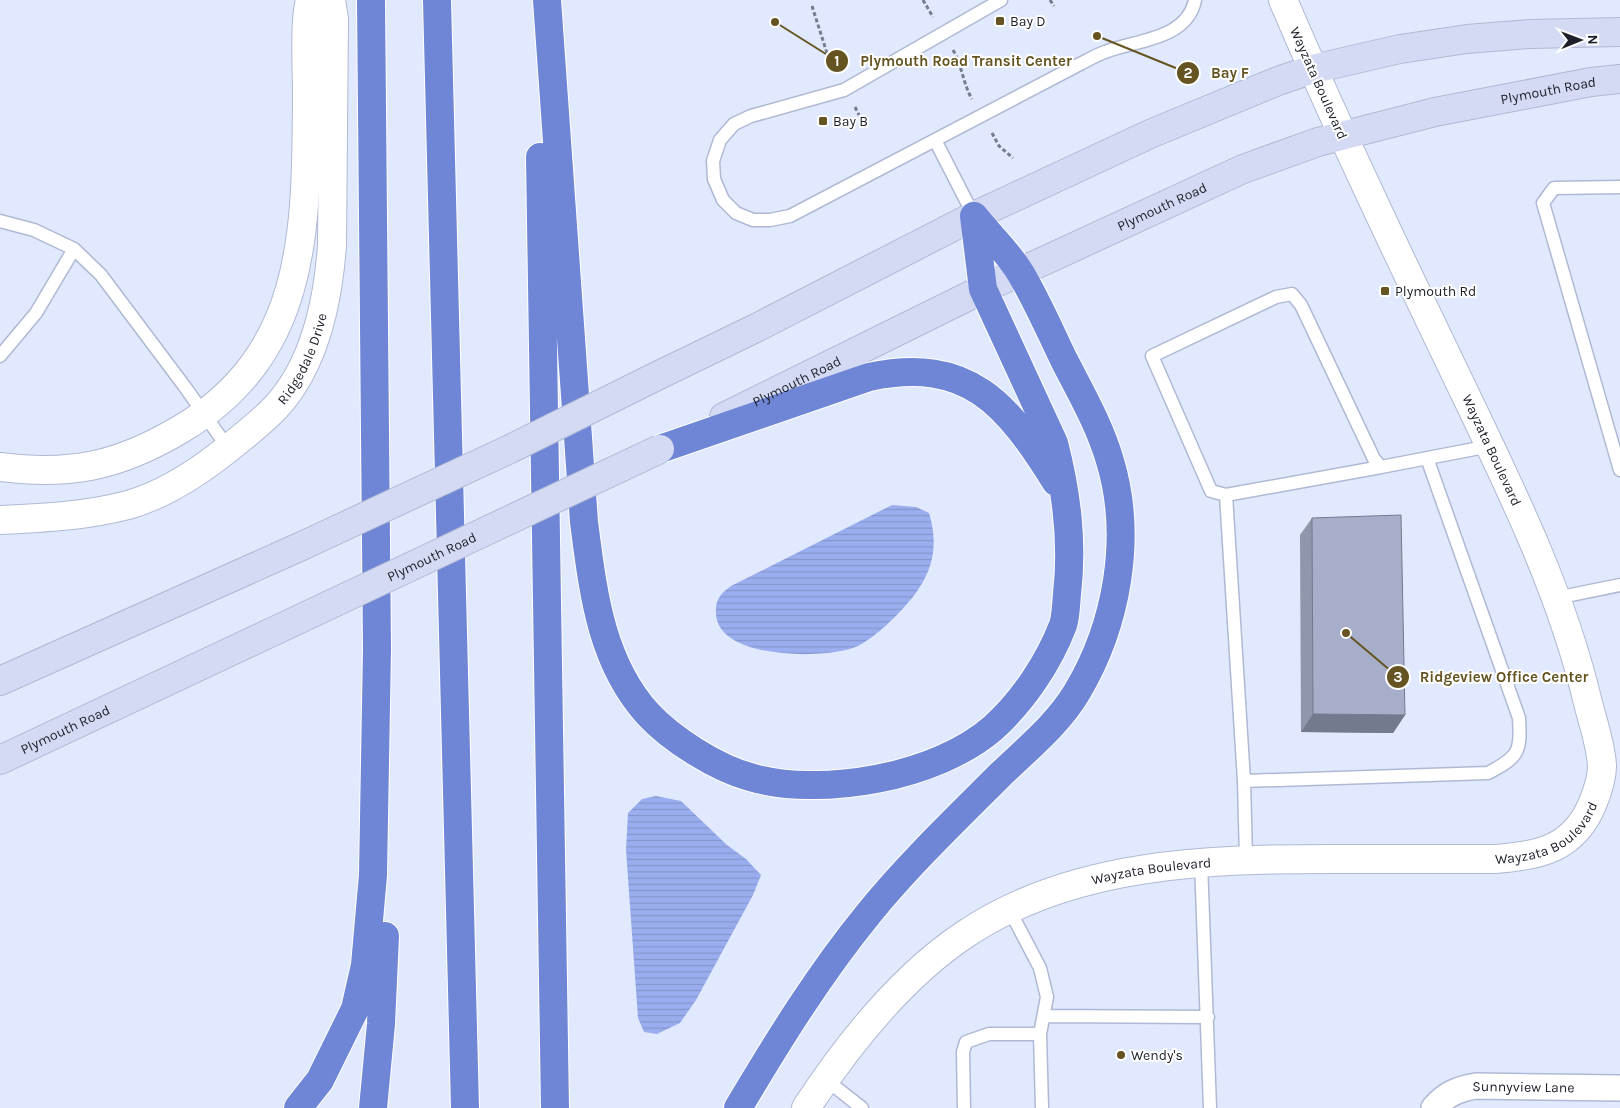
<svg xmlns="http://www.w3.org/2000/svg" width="1620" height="1108" font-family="Karla,sans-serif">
<defs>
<pattern id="water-rules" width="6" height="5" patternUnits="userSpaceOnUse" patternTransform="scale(1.25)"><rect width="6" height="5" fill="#9aaeef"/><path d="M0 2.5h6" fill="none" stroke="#8495cd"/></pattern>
</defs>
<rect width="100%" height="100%" fill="#e1e9ff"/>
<!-- water -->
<path fill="url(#water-rules)" d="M892,505l24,2 13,6c10,33 4,58 -17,85 -14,17 -35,38 -54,48 -31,14 -140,14 -142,-32 -1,-14 4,-20 15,-28z
M656,796l25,5 46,44 19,14 15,16 -8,20 -57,105 -16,23 -23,11 -13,-2 -6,-14 -12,-168 2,-37 14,-14z"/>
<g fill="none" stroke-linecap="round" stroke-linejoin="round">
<!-- service casing -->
<g stroke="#b0b9d4" stroke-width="15">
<path id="service" d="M1001,0l-157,90 -93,26 -17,8 -14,16 -7,21 1,18 9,21 13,13 17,7h17l20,-4 290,-152c8,-4 16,-9 25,-12 30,-12 82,-12 90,-52
M935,140l39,76
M1620,187l-66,1 -11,15 77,267
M0,221l34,9 40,19 27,26 84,112 43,61
M0,356l36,-43 38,-64
M1381,467l-155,28 -15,-4 -59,-135 124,-59 16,-3 9,11 73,154 7,8 109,-21
M1226,495l18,286 2,78
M1556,598l64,-13
M1244,781l244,-8c31,-16 33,-21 31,-55l-92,-260
M1201,862l9,246
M1009,909l31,59 7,29 -7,37 2,74
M1046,1016l162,1
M825,1079l37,29
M964,1108l-1,-56 3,-10 23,-8h51"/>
</g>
<!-- minor casing -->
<g stroke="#b0b9d4" stroke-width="28">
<g id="minor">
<path id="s1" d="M1434,1108c12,-14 24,-19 42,-22l144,2"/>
</g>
</g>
<!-- tertiary casing -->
<g stroke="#b0b9d4" stroke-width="30">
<g id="tertiary">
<path d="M0,467c71,9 119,-1 181,-38 128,-76 125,-202 126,-334 0,-26 -3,-72 3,-95"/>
<path id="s2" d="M0,520c44,-2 86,-4 128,-15 35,-10 65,-29 93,-51 18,-14 39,-30 55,-47 39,-42 52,-106 56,-162l2,-226 -3,-19"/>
<path id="s3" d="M806,1108c42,-64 94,-130 158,-173 108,-73 245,-76 370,-76 54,0 108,0 161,0 44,-3 78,-10 97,-54 5,-12 10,-27 10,-39 -1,-21 -9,-43 -14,-63 -25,-106 -72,-203 -119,-301 -64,-133 -128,-266 -186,-402"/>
</g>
</g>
<!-- secondary casing -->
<g stroke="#b0b9d4" stroke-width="30">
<g id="secondary">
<path d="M659,375l97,-47 218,-112 176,-82 128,-53 35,-12 87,-20 67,-10 63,-5 90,-2"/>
<path id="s4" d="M724,417l259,-128 260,-120 75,-27 117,-30 156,-30 29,-3"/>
<path d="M0,681l304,-136"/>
<path id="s5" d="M0,760l306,-144"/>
</g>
</g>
<!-- motorway casing -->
<g stroke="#fff" stroke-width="30">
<path id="motorway" d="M437,0l28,1108
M547,0l37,522c9,68 16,139 64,192 24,26 69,54 102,63 71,21 187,0 243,-49 30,-27 56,-66 70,-103 3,-9 3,-21 4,-31 6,-52 0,-100 -13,-151l-71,-154 -9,-73
M540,157l15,951
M660,449l209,-72c100,-21 138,27 187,105
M298,1108l22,-28 35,-71 10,-44 8,-90 4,-226 -6,-649
M373,1108l8,-84 4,-88
M738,1108c40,-67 81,-134 131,-195 40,-49 87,-94 132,-139 26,-25 57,-50 76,-82 40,-67 56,-155 33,-231 -10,-35 -29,-68 -46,-101 -14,-29 -27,-59 -43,-86 -12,-21 -32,-39 -47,-58"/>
</g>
<!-- path -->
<path stroke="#777c8c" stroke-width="3" stroke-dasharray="4 2.5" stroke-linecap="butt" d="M923,0l10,17
M1050,0l4,6
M812,6l21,66
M953,50c9,15 10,34 19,49
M855,107l4,8
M992,133l7,13 14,12"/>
<!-- service -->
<use href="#service" stroke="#fff" stroke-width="12"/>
<!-- minor -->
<use href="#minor" stroke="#fff" stroke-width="25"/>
<!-- tertiary -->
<use href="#tertiary" stroke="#fff" stroke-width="28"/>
<!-- secondary -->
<use href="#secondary" stroke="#d4daf3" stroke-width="28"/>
<!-- motorway -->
<use href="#motorway" stroke="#6f85d6" stroke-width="28"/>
<!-- secondary-bridge casing -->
<g stroke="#b0b9d4" stroke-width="30" stroke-linecap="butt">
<g id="secondary-bridge">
<path d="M304,545l206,-96 149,-74"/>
<path id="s6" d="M306,616l354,-167"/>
</g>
</g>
<!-- secondary-bridge -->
<use href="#secondary-bridge" stroke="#d4daf3" stroke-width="28"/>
</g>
<!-- wall -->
<path fill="#8f96ad" d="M1312,518l93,197 -12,18 -92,-1 -1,-197z"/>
<!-- shaded-wall -->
<path fill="#747a8d" d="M1313,714l92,1 -12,18 -92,-1z"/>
<!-- building -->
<path fill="#a6aec9" stroke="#747a8d" d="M1401,515l4,200 -92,-1 -1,-196z"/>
<!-- markers -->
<g fill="#655422" stroke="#fff" stroke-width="2">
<rect x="995" y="16" width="10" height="10" rx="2.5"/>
<rect x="818" y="116" width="10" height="10" rx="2.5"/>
<rect x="1380" y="286" width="10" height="10" rx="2.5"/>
<circle cx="1121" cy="1055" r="5"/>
</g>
<g text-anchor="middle" stroke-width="4" stroke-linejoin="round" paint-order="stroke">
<!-- poi labels -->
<g font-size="14" fill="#1d202a" stroke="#fff" text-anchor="start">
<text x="1010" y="26">Bay D</text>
<text x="833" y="126">Bay B</text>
<text x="1395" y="296">Plymouth Rd</text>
<text x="1131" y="1060">Wendy's</text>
</g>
<!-- street labels -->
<g font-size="14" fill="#1d202a" stroke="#fff">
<text transform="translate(1319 83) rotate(66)" y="5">Wayzata Boulevard</text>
<text dy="5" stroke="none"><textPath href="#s4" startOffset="891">Plymouth Road</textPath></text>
<text dy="5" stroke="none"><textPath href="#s4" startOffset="486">Plymouth Road</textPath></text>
<text dy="5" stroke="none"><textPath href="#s2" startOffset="364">Ridgedale Drive</textPath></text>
<text dy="5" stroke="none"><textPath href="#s4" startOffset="81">Plymouth Road</textPath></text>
<text transform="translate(1492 450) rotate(65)" y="5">Wayzata Boulevard</text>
<text dy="5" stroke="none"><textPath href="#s6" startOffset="139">Plymouth Road</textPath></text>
<text dy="5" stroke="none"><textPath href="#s5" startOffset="72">Plymouth Road</textPath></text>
<text dy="5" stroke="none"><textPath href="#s3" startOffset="841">Wayzata Boulevard</textPath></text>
<text dy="5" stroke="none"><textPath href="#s3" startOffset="436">Wayzata Boulevard</textPath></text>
<text dy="5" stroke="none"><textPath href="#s1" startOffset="96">Sunnyview Lane</textPath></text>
</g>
</g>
<!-- callouts -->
<path fill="none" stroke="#655422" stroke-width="2" d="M775 22L837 61M1097 36L1188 73M1346 633L1398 677"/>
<g fill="#655422" stroke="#fff" stroke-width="2">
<circle cx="775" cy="22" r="5"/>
<circle cx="1097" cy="36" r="5"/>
<circle cx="1346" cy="633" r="5"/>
<circle cx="837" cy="61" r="12"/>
<circle cx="1188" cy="73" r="12"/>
<circle cx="1398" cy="677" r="12"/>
</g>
<g font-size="15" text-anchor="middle" font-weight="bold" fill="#fff">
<text x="837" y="66">1</text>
<text x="1188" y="78">2</text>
<text x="1398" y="682">3</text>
</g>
<g font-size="15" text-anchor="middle" font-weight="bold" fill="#655422" stroke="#fff" stroke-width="4" stroke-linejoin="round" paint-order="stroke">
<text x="966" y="66">Plymouth Road Transit Center</text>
<text x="1230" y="78">Bay F</text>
<text x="1504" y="682">Ridgeview Office Center</text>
</g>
<!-- north arrow -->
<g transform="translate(1580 40) rotate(89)" stroke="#ffffff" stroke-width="4" paint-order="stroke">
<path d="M0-4L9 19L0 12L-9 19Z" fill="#1d202a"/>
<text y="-8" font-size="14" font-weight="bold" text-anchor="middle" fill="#1d202a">N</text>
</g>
</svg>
